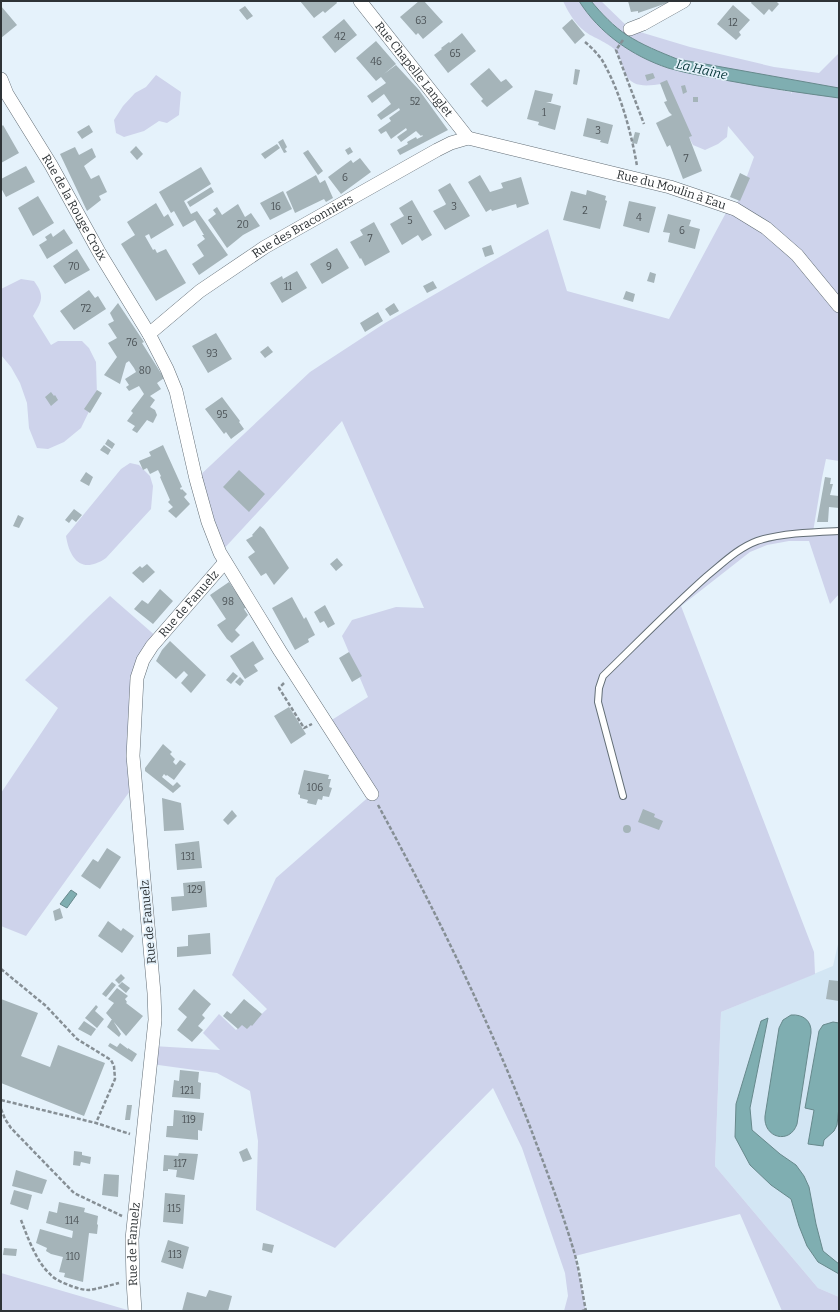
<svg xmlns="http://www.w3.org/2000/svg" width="840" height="1312" font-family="Bitter,serif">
<rect width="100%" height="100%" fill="#e5f2fb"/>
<!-- built -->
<path fill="#d3e6f4" d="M839,940v357l-21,-9 -103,-122 6,-154 112,-46z"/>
<!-- green -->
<path fill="#ced3eb" d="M563,1h16c20,32 53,55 89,67 18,6 38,8 57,12 22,4 44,8 66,12v2l6,-13 -120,-22c-17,-7 -35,-14 -50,-24 -13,-8 -26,-22 -36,-34h10l29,28 60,18 84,20 45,6 20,-20v408l-13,-2 -4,19 -9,54 26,-1v63l-9,10 -21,-63h-20l-22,4 -17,7 -69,54 133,346 1,22 -94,38 -6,154 103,122 21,9v14h-57l-42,-97 -165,42 11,55h-22l4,-15 -3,-23 -43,-125 -29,-60 -158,160 -79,-38 2,-69 -8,-50 -33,-18 -66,-9 2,-18 67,4 -17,-17 16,-19 17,16 9,-9 5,4 17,-16 -35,-34 44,-97 96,-84 -45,-71 41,-26 -26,-61 10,-16 44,-13 28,1 -82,-187 -122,132 -24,-74 114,-107 75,-49 163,-94 19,62 102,28 60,-112 6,2 19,-52 -26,-31 -1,11 -9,7 -13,6 -12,-5 -32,-61c-8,1 -19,3 -27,-1 -13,-7 -10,-23 -18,-32 -3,-5 -20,-13 -26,-16 -13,-8 -21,-21 -27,-34z
M156,75l25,17 -2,23 -12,8 -8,-2 -15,10 -20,6 -8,-4 -2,-13 9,-14 12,-13 11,-6z
M21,279l13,2c11,15 8,20 -1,35l18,29 7,-4h24l7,7 7,14 1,33 -16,33 -17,14 -16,7 -11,-1 -8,-20 -2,-25 -7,-20 -9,-16 -10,-12v-66z
M130,463l9,2 11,11 3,10 -2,23 -45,49c-23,16 -36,3 -40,-22l55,-67z
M110,596l48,42 -14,21 -9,125 -109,152 -25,-10v-133l57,-85 -33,-28 64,-64z
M1,1273l130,38h-130z"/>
<!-- water -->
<path fill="#7faeb1" stroke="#67898c" d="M579,1h12c10,12 23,26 36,34 15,10 33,17 50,24l162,29v10c-36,-5 -73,-10 -109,-17 -20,-4 -42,-7 -62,-13 -36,-12 -69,-35 -89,-67z
M71,890l6,4 -10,14 -7,-4z
M791,1015c12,-1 21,6 20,18l-14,91c-7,21 -34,14 -32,-8l14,-88 4,-8z
M768,1018l-18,90 2,22 28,24 16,11 8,11 5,11 7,37 7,27 16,13v10l-21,-12 -11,-16 -8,-20 -8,-27 -20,-14 -21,-20 -15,-28 1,-33 25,-83z
M833,1022l6,1v84l-2,18 -3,6 -10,9 -1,6 -15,-2 6,-34 -9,-2 14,-77 4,-6z"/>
<!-- building -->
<path fill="#a5b4b9" d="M300,1h36l1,2 -12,10 -2,-2 -9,7z
M419,1h5l19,21 -20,17 -5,-6 -2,2 -16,-18z
M628,1h45l-35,12v-2l-7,1z
M752,1h24l3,3 -7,8 -3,-3 -5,6 -13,-12z
M733,5l17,15 -11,12 2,3 -5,5 -19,-16z
M1,6l16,19 -16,13z
M245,6l8,10 -6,4 -8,-10z
M344,19l13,16 -22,18 -13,-16z
M572,19l13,16 -10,9 -13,-16z
M462,33l14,18 -28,22 -14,-18 8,-6 -1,-1 8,-6 1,1z
M376,41l20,23 -12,10 12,-9 23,25 29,40 -48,25 -3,-5 11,-6 -1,-2 9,-5 1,2 6,-3 -1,-1 -1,1 -5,-5 -15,11 -4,-5 10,-7 -1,-2 -15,11 -5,-8 -5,3 -3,-4 13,-9 -2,-3 11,-8 -1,-2 -18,12 -4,-5 14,-11 -7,-10 -12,9 -5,-7 19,-13 -5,-6 -5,4 -20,-23z
M489,68l12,14 5,-3 7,8 -26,20 -6,-6 2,-2 -13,-15z
M575,69l5,1 -3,15 -4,-1z
M653,73l2,5 -8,3 -2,-6z
M667,80l24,54 1,2 -3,1 13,34 -19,8 -13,-34 -3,2 -11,-24 16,-8 -3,-3 -5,-10 3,-1 -7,-18z
M685,85l2,7 -4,2 -2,-8z
M535,90l18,4 -2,8h-5l15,4 -6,24 -17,-5 1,-3 -12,-3z
M693,97h5v5h-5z
M587,118l26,7 -5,19 -8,-2 1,-2h-2l-16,-4z
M3,125l16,28 -18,10v-36z
M89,125l4,7 -11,7 -5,-7z
M635,132l5,1 -3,11 -5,-1z
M283,139l4,8 -2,2 2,3 -3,1 -6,-11z
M277,144l3,4 -15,11 -4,-5z
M136,146l7,8 -6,6 -7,-8z
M75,147l4,8 13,-7 4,9 -12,9 7,13 8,-4 8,17 -8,4 2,4 -14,11 -27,-57z
M350,147l3,5 -5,3 -3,-5z
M308,150l15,21 -5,4 -15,-22z
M360,158l11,14 -30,22 -13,-17 23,-17 2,3z
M26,166l9,16 -29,15 -5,-9v-9z
M201,167l10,17 -27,17 7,13 6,-3 31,44 -29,20 -7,-11 12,-8 -7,-11 8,-6 -3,-4h2l-9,-15 -12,7 -9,-16 -3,2 -12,-21z
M740,173l10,5 -10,23 -10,-4z
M316,175l4,8 5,-3 8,18 -7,4 -2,-3 -29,14 -9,-21z
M480,175l10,17 13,-4 -2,-5 20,-6 8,27 -12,4 -1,-4 -24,7 -1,-2 -5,3 -18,-30z
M450,183l20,33 -25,14 -12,-19 12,-6 1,-1 -8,-14z
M211,187l3,5 -24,15 -3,-5z
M587,190l19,6 -1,4 2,1 -7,28 -37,-9 8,-29 15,4z
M283,191l9,18 -22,11 -10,-17z
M38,196l16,27 -21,13 -15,-28z
M412,200l20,35 -10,6 -4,-6 -16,10 -12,-21 14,-8 -5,-8z
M629,201l27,6 -7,26 -26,-7z
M156,203l8,14 4,-3 6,11 -23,14 -2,-5 -4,2 8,14 2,-1 2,4 9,-4 20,34 -30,18 -35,-57 14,-9 -8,-13z
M238,204l7,13 6,-4 9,13 -17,9 -16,13 -19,-28 8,-6 -3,-4 4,-3 5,8z
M668,214l23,6 -2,6 11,3 -5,20 -27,-7 2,-9 -7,-1z
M374,222l16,30 -25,14 -4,-8 -1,1 -10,-17 13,-7 -3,-5z
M64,229l9,14 -26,16 -8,-14 8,-5 -2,-3 6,-4 2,4z
M491,245l3,9 -9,3 -3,-9z
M337,248l12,20 -27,16 -12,-20z
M77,249l13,21 -25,14 -12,-18z
M297,271l10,17 -25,15 -12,-20 12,-7 1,3z
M650,272l6,2 -2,9 -7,-2z
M433,281l4,7 -10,5 -4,-7z
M89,290l6,8 3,-2 8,13 -32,21 -14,-19z
M626,291l9,3 -2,8 -10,-3z
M118,303l26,39 -2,1 22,35 -7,5 4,6 -11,7 5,4 -5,7 5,3 2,5 -4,8 -6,-3 -10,13 -5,-3 3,-4 -8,-5 6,-8 -2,-2 13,-17 -5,-8 -10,5 -3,-4 3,-2 -4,-6 11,-7 -2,-4 -5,-7 -3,2 -6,21 -16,-9 13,-18 -9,-14 9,-5 -9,-14 6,-3 -4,-8z
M394,303l5,8 -9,5 -5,-7z
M378,312l5,9 -18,11 -5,-9z
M216,333l16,26 -24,14 -16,-27z
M268,346l5,6 -8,6 -5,-6z
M97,390l5,3 -12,20 -6,-4z
M51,392l3,4 1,-1 3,5 -7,6 -6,-9z
M222,397l18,24 -1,1 5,7 -13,10 -5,-7 -2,2 -19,-25z
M108,439l7,5 -3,5 -7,-5z
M104,445l7,5 -3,5 -8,-5z
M163,445l19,42 -2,1 1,2 1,-1 5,5 -3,3 6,7 -14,14 -8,-7 5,-4 -5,-5 2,-2 -10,-23 1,-1 -3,-6 -8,4 -3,-6 -4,2 -4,-9 12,-5 -2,-4z
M239,470l26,24 -16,18 -26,-25z
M86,472l7,5 -4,9 -9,-5z
M825,477l6,1 -1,6h3l-3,11 9,1v12l-10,-1 -1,15h-11z
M74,509l8,6 -6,7 -4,-3 -3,4 -4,-3z
M18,515l6,3 -5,10 -6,-2z
M260,526l4,3 25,39 -15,17 -8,-12 -5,3 -13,-19 7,-5 -9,-12 7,-4 -1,-1z
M337,558l6,7 -7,6 -6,-7z
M147,564l8,8 -12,11 -11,-10 8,-7 2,2z
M229,582l17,25 -2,2 4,6 -13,15 5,5 -8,8 -5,-4 -10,-14 9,-6 -16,-24z
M160,589l13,12 -20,23 -19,-15 8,-9 6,4z
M292,597l12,22 2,-2 9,18 -7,4 1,3 -14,8 -23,-42z
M325,605l10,19 -7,4 -4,-7 -4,2 -6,-11z
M170,641l36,34 -15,18 -10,-10 7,-8 -4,-4 -8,8 -20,-18 6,-11z
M253,641l11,18 -10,6 4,6 -13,8 -15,-23z
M349,652l13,24 -10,6 -13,-24z
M233,672l5,4 -7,8 -5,-4z
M240,677l4,4 -4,5 -5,-4z
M289,707l17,27 -15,10 -17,-28z
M163,744l9,8 -2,2 5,5 -2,3 3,3 4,-5 6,4 -12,16 -7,-5 -1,1 -2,-2 -2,3 11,9 4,-4 4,4 -8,7 -28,-22v-3z
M304,770l25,5 -1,4h3l-2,8 3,1 -3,9 -6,-1 -1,4 -4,-1 -2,6 -9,-2 1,-3 -8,-2v-3l-2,-1z
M162,798l19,5 3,27 -20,1z
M643,809l12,5 -1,3 9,4 -4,9 -21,-8z
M232,810l5,6 -9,9 -5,-5z
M623 829a4 4 0 1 1 8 0a4 4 0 1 1-8 0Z
M199,841l3,27 -25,2 -2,-26z
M107,848l14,9 -21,32 -19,-13 12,-17 5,3z
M205,881l2,26 -35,4 -1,-14 13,-1 -1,-13z
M60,908l3,10 -8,3 -2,-10z
M108,921l13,10 2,-3 11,8 -12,17 -24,-17z
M210,933l1,21 -34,3v-10l11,-1v-11z
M121,974l4,4 -6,6 -4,-4z
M829,980l10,1v20l-13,-2z
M112,982l4,3 -10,12 -4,-3z
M122,982l8,6 -4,5 -8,-7z
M117,988l11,8 -3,3 2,3 -1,1 17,13 -17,20 -20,-23 8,-10 -6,-4z
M194,989l17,15 -9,11 3,3 -7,8 5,4 -11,12 -15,-12 10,-13 -9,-8z
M1,999l37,14 -17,43 29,11 8,-22 47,18 -21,53 -83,-33z
M244,999l18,15 -10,12 -1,-1 -4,4 -5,-4 -4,4 -15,-13 4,-5 4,3z
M96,1005l2,2 -3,4 9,8 -7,9 -12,-10z
M112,1019l9,15 -2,3 -12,-10z
M84,1021l12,8 -5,7 -13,-7z
M110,1043l7,4 3,-4 8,6v-1l9,6 -5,8 -24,-16z
M180,1070l19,2 -1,10 3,1 -1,16 -28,-2 2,-17 5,1z
M127,1105h5l-2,15h-5z
M174,1110l30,3 -2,18 -4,-1v10l-32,-3 1,-11h6z
M247,1148l5,11 -9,3 -4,-10z
M74,1151l8,1v3l9,2 -1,7 -9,-2 -1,4 -7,-1z
M179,1153l19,1 -4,26 -18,-3 1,-7 -9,-1v2h-5l1,-16 14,1z
M16,1170l31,10 -5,14 -30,-8z
M104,1174l15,1 -1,22 -16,-2z
M14,1190l18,5 -4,15 -18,-6z
M165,1193l20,2 -2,29 -20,-2z
M59,1202l26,6 -1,4 14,4 -1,8 1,1 -1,9 -8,-1 -6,49 -19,-5 1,-4 -6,-1 4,-15 -12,-3 -5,-3 1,-3 -11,-5 4,-14 32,9 1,-7 -27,-8 3,-12 8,2z
M168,1240l21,7 -6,22 -22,-7z
M263,1243l11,2 -2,8 -10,-3z
M4,1248l13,1 -1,7 -13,-1z
M209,1290l23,6 -4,15h-46l5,-19 19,5z"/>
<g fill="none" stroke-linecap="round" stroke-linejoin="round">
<!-- lane casing -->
<g stroke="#636e76" stroke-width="8">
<path id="lane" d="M623,796l-25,-94 1,-14 4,-12c35,-34 68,-68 104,-100 16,-13 31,-28 50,-35 23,-8 58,-9 82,-10"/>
</g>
<!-- street casing -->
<g stroke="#636e76" stroke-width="14">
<g id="street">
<path id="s1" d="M360,1l108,137"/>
<path d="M630,29l13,-5 41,-23"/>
<path id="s2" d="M1,79l6,15 44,71 48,87 50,82 18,35 9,22 20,88 12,43 12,31 60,98 92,143"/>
<path id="s3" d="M468,138l202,49 65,22 31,19 31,27 42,51"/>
<path id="s4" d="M149,334l51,-43 65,-44 172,-97 14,-7 17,-5"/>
<path id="s5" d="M135,1311l-2,-30 -1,-42 23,-219 -1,-27 -21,-237 4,-78 6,-18 9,-14 73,-84"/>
</g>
</g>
<!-- path -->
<path stroke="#868f95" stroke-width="2.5" stroke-dasharray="4 2" stroke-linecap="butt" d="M623,40l-7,10 28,74
M585,42c6,5 12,11 17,18 18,31 29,71 35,106
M284,683l-5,5 25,40 8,-4
M378,805c56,103 108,209 151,319 16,43 33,86 46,131 5,18 7,37 11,56
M1,969l45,37 31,33 34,21 3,6 1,13 -19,44
M1,1100l95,23 34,11
M1,1109l4,10 6,9 63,65 48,23
M21,1220c6,16 16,43 29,54 5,6 14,9 21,12 6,2 12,4 18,4 8,-1 22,-5 30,-7
M582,1311l4,-1"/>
<!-- lane -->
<use href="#lane" stroke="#fff" stroke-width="6"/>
<!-- street -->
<use href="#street" stroke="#fff" stroke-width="13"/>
</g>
<g text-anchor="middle" stroke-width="3.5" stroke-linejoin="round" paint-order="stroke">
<!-- number labels -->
<g font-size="10" fill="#4c5357">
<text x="421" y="24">63</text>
<text x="733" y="26">12</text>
<text x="340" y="40">42</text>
<text x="455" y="57">65</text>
<text x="376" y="65">46</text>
<text x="415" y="105">52</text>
<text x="544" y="116">1</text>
<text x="598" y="134">3</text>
<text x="686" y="162">7</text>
<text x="345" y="181">6</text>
<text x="276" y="210">16</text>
<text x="454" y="210">3</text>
<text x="585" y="214">2</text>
<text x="639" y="221">4</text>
<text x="410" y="224">5</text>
<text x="243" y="228">20</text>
<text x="682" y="234">6</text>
<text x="370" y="242">7</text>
<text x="74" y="270">70</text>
<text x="329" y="270">9</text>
<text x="288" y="290">11</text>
<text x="86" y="312">72</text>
<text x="132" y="346">76</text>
<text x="212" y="357">93</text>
<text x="145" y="374">80</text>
<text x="222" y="418">95</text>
<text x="228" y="605">98</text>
<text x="315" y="791">106</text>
<text x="188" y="860">131</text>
<text x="195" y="893">129</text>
<text x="187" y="1094">121</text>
<text x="189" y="1123">119</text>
<text x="180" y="1167">117</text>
<text x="174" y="1212">115</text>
<text x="72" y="1224">114</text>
<text x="175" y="1258">113</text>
<text x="73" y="1260">110</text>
</g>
<!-- street labels -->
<g font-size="12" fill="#2e3336" stroke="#e5f2fb">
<text dy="4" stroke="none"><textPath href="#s1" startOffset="87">Rue Chapelle Langlet</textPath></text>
<text dy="4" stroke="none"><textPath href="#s3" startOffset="210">Rue du Moulin à Eau</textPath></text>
<text dy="4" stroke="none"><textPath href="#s2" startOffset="148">Rue de la Rouge Croix</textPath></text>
<text dy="4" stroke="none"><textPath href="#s4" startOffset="188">Rue des Braconniers</textPath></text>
<text dy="4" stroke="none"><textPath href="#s5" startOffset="727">Rue de Fanuelz</textPath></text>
<text transform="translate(148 922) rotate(-95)" y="4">Rue de Fanuelz</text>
<text dy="4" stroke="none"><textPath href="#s5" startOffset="67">Rue de Fanuelz</textPath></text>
</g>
<!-- water labels -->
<g font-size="13" font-style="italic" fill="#043336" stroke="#e5f2fb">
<text transform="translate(702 69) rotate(13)" y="5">La Haine</text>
</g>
</g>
<!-- border -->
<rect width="840" height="1312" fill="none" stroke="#2e3336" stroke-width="4"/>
</svg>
